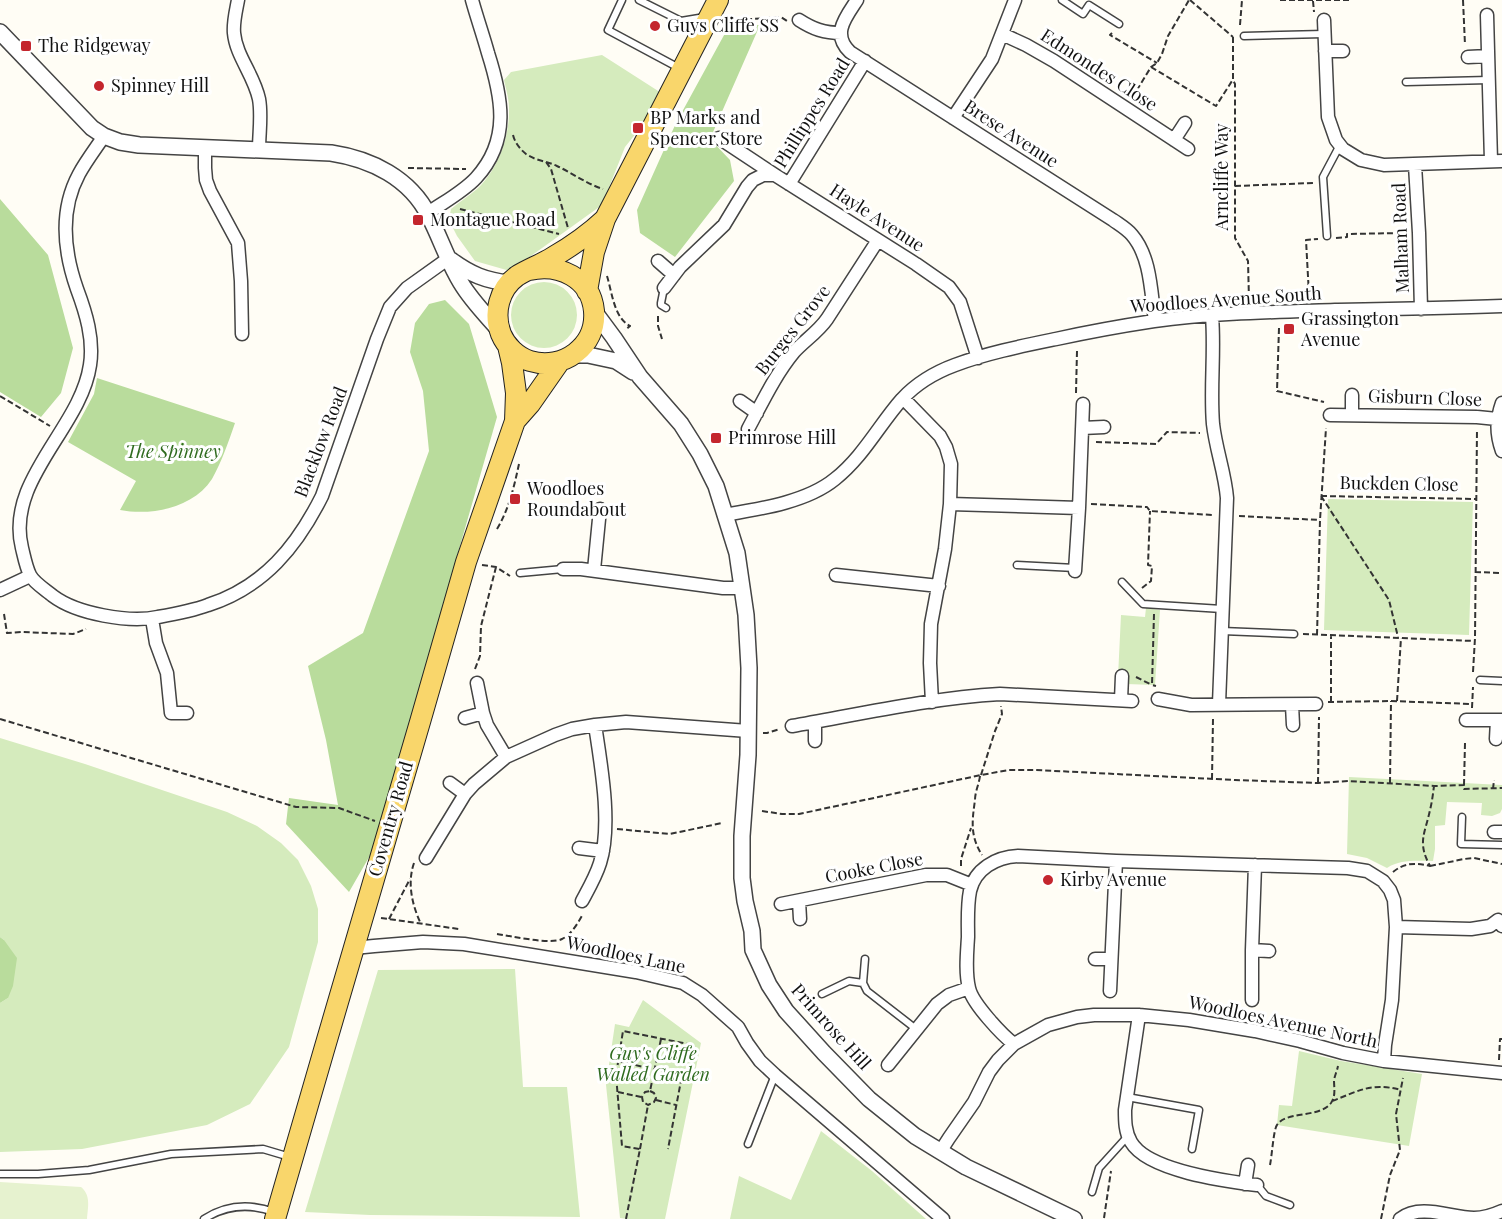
<svg xmlns="http://www.w3.org/2000/svg" width="1502" height="1219" font-family="'Playfair Display',serif">
<rect width="100%" height="100%" fill="#fffdf5"/>
<!-- green -->
<path fill="#d5ebbd" d="M602,55l64,41 -41,51 -23,58 -92,66 -35,-10 -18,-25 -8,-16 2,-11c8,-7 18,-13 26,-20 21,-19 33,-53 32,-81 0,-9 -3,-19 -5,-28l7,-8z
M511 315a33 33 0 1 1 66 0a33 33 0 1 1-66 0Z
M1328,499l145,3 -4,133 -145,-5z
M1146,608l14,2 -5,75 -29,-1 -8,-7 3,-62 24,2z
M0,738l85,26 142,48 30,14 24,17 17,17 13,26 7,23v33l-29,105 -39,57 -43,21 -125,24 -82,3v-149l8,-5 -4,-58 -4,-3z
M1349,777l153,8v24l-2,4 -8,3 -11,-1 1,-12 -35,-1 -2,23 -10,1v23l-2,12c-17,0 -32,-2 -46,7l-20,-10 -20,-4z
M515,969l8,118h44l13,130 -210,-2 -65,-3 73,-242z
M643,1000l58,43 -36,176h-37l-8,-1 -14,-133 9,-61 14,3z
M1299,1051l42,10 81,13 -13,72 -132,-21 2,-20 13,1z
M821,1131l51,40 54,48h-196l9,-43 52,24z"/>
<!-- forest -->
<path fill="#b9dc9c" d="M760,25l-50,114 20,21 4,21 -59,76 -35,-24 -3,-23 39,-87 53,-97z
M0,199l48,56 25,93 -12,45 -20,24 -41,-25z
M445,300l24,24 28,93 -125,435 -23,40 -63,-68 3,-26 49,7 -12,-65 -18,-74 55,-33 66,-182 -6,-60 -13,-39 5,-29 14,-19z
M97,378l138,45c-7,20 -13,38 -23,56 -19,29 -60,37 -92,31l16,-29 -68,-39 26,-48z
M0,937l4,3 13,18 -4,28 -5,12 -8,5z"/>
<!-- pitch -->
<path fill="#e6f2cf" d="M0,1182l81,5c10,8 7,20 6,32h-87z"/>
<g fill="none" stroke-linecap="round" stroke-linejoin="round">
<!-- service casing -->
<g stroke="#444" stroke-width="9">
<path id="service" d="M622,0l-14,30 71,38
M639,0l42,21 24,-4
M1062,0l21,14 6,-9 30,19
M1244,36l80,-2
M1406,82l83,-2
M1327,236l-4,-59 17,-32
M664,288l-3,15v2l5,3
M1017,565l58,3
M520,573l43,-4
M1122,582l21,22 79,5
M1222,631l72,3
M1480,680l22,1
M1462,817l-1,27 41,1
M865,959l-2,24 4,8 49,38
M822,994l27,-13 14,2
M1127,1097l72,13 -7,39
M748,1144l27,-69
M0,1174h38l51,-4 82,-16 92,-5 27,8
M1257,1185l9,11 24,9
M1092,1192l7,-24 29,-32
M204,1219c22,-14 45,-16 70,-7"/>
</g>
<!-- minor casing -->
<g stroke="#444" stroke-width="15">
<path id="minor" d="M238,0c-2,11 -5,22 -4,33 2,23 20,42 25,66 3,16 0,34 0,51
M857,0c-11,17 -26,34 -7,52l263,168c7,5 14,9 19,15 19,22 19,58 23,86
M1487,15l4,146
M799,20c14,9 25,13 42,13
M1324,20l4,97 8,23 7,9 18,11 23,5 118,-4
M1002,34l24,11 28,16 134,88
M1325,51h18
M1468,57l20,-1
M953,118l39,-59 23,-59
M104,136c-8,12 -18,25 -25,38 -20,37 -15,78 -2,115 9,24 17,50 13,76 -9,63 -85,115 -68,183 2,8 4,19 8,27 4,8 16,15 23,21 24,18 76,27 105,21 17,-3 34,-6 50,-12 56,-18 89,-59 114,-109l55,-157 13,-32 17,-19 42,-30
M719,138l56,37 141,89 33,23 11,15 18,56
M1174,140l11,-17
M205,148v20l1,12 4,11 28,52 3,38 1,53
M1415,165l4,68 2,76
M789,184l76,-123
M428,213c16,-11 35,-21 48,-35 35,-38 26,-81 12,-125 -5,-18 -11,-35 -16,-53
M658,261l16,14
M664,288l16,-21 44,-42 23,-38 6,-7 10,-5h12
M1212,316c3,36 -2,72 1,108 3,26 12,49 14,74l-8,206
M1352,395v19
M903,398l37,38 6,11 5,17 -1,40 -5,45 -14,75 -1,39 2,39
M740,401l17,12
M1502,403c-6,17 -6,31 0,48
M1330,415l147,2 20,2
M1082,428l22,-1
M748,429c14,-26 27,-54 46,-77 10,-11 24,-20 33,-33l51,-79
M950,504l129,4 -4,63
M1079,508l4,-104
M724,515c36,-6 83,-13 111,-36 28,-22 44,-54 67,-80 14,-15 34,-27 53,-34 32,-12 67,-19 101,-26 32,-7 65,-13 98,-18 59,-8 120,-9 181,-11 55,-1 111,-2 167,-4
M563,569h18l142,19h20
M594,570l6,-61
M836,575l103,11
M0,590l30,-14
M152,619l4,24 11,30 4,40h16
M477,683l6,30 4,12 19,32
M1158,699l33,6 125,-1
M1121,700l1,-24
M1292,705l1,20
M465,718l18,-5
M1466,720h36
M815,722v19
M792,726c68,-12 139,-28 208,-32l132,7
M1496,739l1,-19
M450,783l15,11
M1494,832h8
M579,848l24,3
M426,858l39,-64 9,-10 32,-27 49,-22 17,-6 23,-4 31,-3 122,9
M582,901c7,-13 14,-25 18,-38 12,-38 1,-98 -5,-138
M799,901l1,18
M781,904l145,-29h21l25,10
M1396,927l75,2 19,-3 8,-6 4,6
M354,948l20,-2 49,-4 41,2 172,28 47,11 19,12 36,32 9,16 13,18 15,14 168,144
M1252,950l17,1
M1095,959h16
M1110,991l6,-130
M1252,1000v-50l3,-85
M1139,1015l-14,95c0,11 0,22 6,32 17,29 94,39 126,43
M1014,1044c-12,-9 -42,-41 -45,-56 -4,-16 -2,-34 -1,-51 0,-15 -1,-31 2,-46 5,-22 26,-34 48,-35l98,5 232,7 19,3 16,10 7,9 4,10 2,27 -4,73 -7,45 -1,16
M888,1065l49,-61 12,-9 20,-7
M940,1152l9,-14 25,-36 15,-30 9,-12 16,-16 34,-19 29,-8 17,-2h45l50,5 66,11 45,10 43,12 41,8 118,12
M1245,1184l3,-19
M1400,1219c21,-16 51,-1 74,-1 10,0 19,-3 28,-7"/>
</g>
<!-- tertiary casing -->
<g stroke="#444" stroke-width="18">
<path id="tertiary" d="M0,32l92,96 12,8 16,6 19,3 192,8c40,6 79,25 98,63 11,21 19,46 32,67 10,17 25,32 38,47
M451,260c19,14 35,21 59,23
M594,311l20,27 26,39 41,47 19,30 16,32 21,67 9,62 3,53 -1,87 -6,81v42l3,23 7,30 1,19 16,35 17,26 38,42 45,46 46,37 51,31 108,52
M573,355h15l28,6 17,11"/>
</g>
<!-- primary casing -->
<g stroke="#222" stroke-width="22">
<path id="primary" d="M529,270c30,-7 62,8 65,41 3,35 -31,60 -64,50 -13,-4 -24,-15 -29,-27 -8,-21 -2,-45 16,-58 11,-7 25,-12 36,-19 19,-11 36,-23 52,-38
M587,291l7,-39 11,-33 113,-219
M515,421l15,-17 30,-43
M275,1219l49,-169 96,-328 46,-160 49,-141 1,-28 -4,-30 -4,-17"/>
</g>
<!-- path -->
<path stroke="#333" stroke-width="2" stroke-dasharray="6 3" stroke-linecap="butt" d="M1190,0l43,37
M1280,0h70
M1463,0l2,45
M1313,1l1,11
M729,16l9,4 43,-3 6,4
M1240,25l2,-25
M1112,33l-2,2 47,28
M1233,37v43l2,4v154l13,23 1,39
M1151,67l65,39 16,-25
M1132,98l19,-31 6,-4 5,-9 6,-18 21,-36
M513,135c2,8 7,14 13,19 10,7 21,7 31,12 15,7 30,18 46,23
M546,162l5,7 17,59
M408,168l58,1
M1235,186l78,-3
M460,209l99,25
M1336,238l11,-1v-3l57,-1
M607,276c5,16 7,42 23,50l-5,4
M1309,295l-3,-55 12,-1
M658,316v10l4,13
M1279,328l-2,63 47,11
M1076,393l1,-42
M0,396l50,30
M1096,442l60,2 11,-12 33,1
M733,443l7,-6
M1321,496l68,104 9,37
M1321,496l155,3
M1091,504l56,3 3,4 62,4
M1239,516l81,4
M497,529c12,-20 17,-42 22,-65
M482,565l14,2 14,9
M1475,572l27,1
M1142,588l9,-7 1,-15 -4,-1 2,-54
M4,614l3,19 14,-1 52,2 13,-5
M1154,614l-2,71 4,1
M1303,634l171,7
M1317,635l3,-115 6,-92
M475,669l5,-13 1,-30 15,-59
M1473,672l2,-34 2,-209
M1136,677l16,8
M1397,701l4,-63
M1328,702l63,-1 81,3
M1331,702v-66
M1472,708l1,-21
M0,719l296,88 43,1 36,13
M763,733h4l13,-4
M981,775l14,-44 7,-17 -1,-8
M980,776c-1,8 -5,16 -5,24 -3,21 -5,36 7,55
M1212,779l1,-60
M1318,783l1,-66
M1390,783l1,-82
M1464,785l1,-42
M1493,789l1,-9
M762,811l20,3h17l182,-39 28,-5h27l199,10 83,3 30,-2 86,5 30,-1v4l38,-1
M617,829l53,5 52,-11
M414,863c-7,20 -2,42 7,61
M961,866v-7l10,-31
M1430,866l34,-7 10,-1 28,6
M1393,872c12,-10 23,-9 37,-6 -13,-24 -5,-32 0,-56 2,-8 3,-16 4,-24
M381,918l78,11
M389,919l21,-40
M497,934c14,2 54,11 65,5 9,-4 16,-16 21,-25
M1499,1060l1,-21h2
M618,1061l64,15
M650,1091l4,2 2,5 -2,4 -6,3 -5,-3 -1,-5 3,-5 5,-1 11,-52
M618,1092l23,5
M656,1100l20,5
M1332,1101c27,-10 39,-19 69,-11
M640,1149l8,-44
M1270,1165c2,-10 3,-29 6,-38 7,-17 43,-8 55,-24 5,-7 3,-15 3,-23 1,-5 3,-9 4,-14
M1104,1218l7,-47
M626,1219l14,-70 -18,-3 -6,-71 7,-44 65,13 -20,105
M1381,1219l9,-44 10,-25 -4,-36 7,-36"/>
<!-- service -->
<use href="#service" stroke="#fff" stroke-width="6"/>
<!-- minor -->
<use href="#minor" stroke="#fff" stroke-width="12"/>
<!-- tertiary -->
<use href="#tertiary" stroke="#fff" stroke-width="15"/>
<!-- primary -->
<use href="#primary" stroke="#f9d66b" stroke-width="20"/>
</g>
<!-- markers -->
<g fill="#c4262e" stroke="#fff" stroke-width="2">
<circle cx="655" cy="26" r="6"/>
<rect x="20" y="40" width="12" height="12" rx="3"/>
<circle cx="99" cy="86" r="6"/>
<rect x="632" y="122" width="12" height="12" rx="3"/>
<rect x="412" y="214" width="12" height="12" rx="3"/>
<rect x="1283" y="323" width="12" height="12" rx="3"/>
<rect x="710" y="432" width="12" height="12" rx="3"/>
<rect x="509" y="493" width="12" height="12" rx="3"/>
<circle cx="1048" cy="880" r="6"/>
</g>
<g text-anchor="middle" stroke-width="6" stroke-linejoin="round" paint-order="stroke">
<!-- poi labels -->
<g font-size="18" fill="#111" stroke="#fff" text-anchor="start">
<text x="667" y="32">Guys Cliffe SS</text>
<text x="38" y="52">The Ridgeway</text>
<text x="111" y="92">Spinney Hill</text>
<text x="650" y="124">BP Marks and<tspan x="650" dy="21">Spencer Store</tspan></text>
<text x="430" y="226">Montague Road</text>
<text x="1301" y="325">Grassington<tspan x="1301" dy="21">Avenue</tspan></text>
<text x="728" y="444">Primrose Hill</text>
<text x="527" y="495">Woodloes<tspan x="527" dy="21">Roundabout</tspan></text>
<text x="1060" y="886">Kirby Avenue</text>
</g>
<!-- street labels -->
<g font-size="18" fill="#111" stroke="#fff">
<text transform="translate(1099 70) rotate(33)" y="6">Edmondes Close</text>
<text transform="translate(812 113) rotate(-58)" y="6">Phillippes Road</text>
<text transform="translate(1011 134) rotate(33)" y="6">Brese Avenue</text>
<text transform="translate(1222 177) rotate(-90)" y="6">Arncliffe Way</text>
<text transform="translate(877 218) rotate(33)" y="6">Hayle Avenue</text>
<text transform="translate(1401 238) rotate(-92)" y="6">Malham Road</text>
<text transform="translate(1226 300) rotate(-4)" y="6">Woodloes Avenue South</text>
<text transform="translate(793 330) rotate(-52)" y="6">Burges Grove</text>
<text transform="translate(1425 398) rotate(2)" y="6">Gisburn Close</text>
<text transform="translate(321 442) rotate(-69)" y="6">Blacklow Road</text>
<text transform="translate(1399 484) rotate(1)" y="6">Buckden Close</text>
<text transform="translate(391 819) rotate(-74)" y="6">Coventry Road</text>
<text transform="translate(874 868) rotate(-11)" y="6">Cooke Close</text>
<text transform="translate(626 955) rotate(12)" y="6">Woodloes Lane</text>
<text transform="translate(1283 1022) rotate(12)" y="6">Woodloes Avenue North</text>
<text transform="translate(831 1027) rotate(48)" y="6">Primrose Hill</text>
</g>
<!-- park labels -->
<g font-size="18" font-style="italic" fill="#2f6b1f" stroke="#fff">
<text x="173" y="458">The Spinney</text>
<text x="653" y="1060">Guy's Cliffe<tspan x="653" dy="21">Walled Garden</tspan></text>
</g>
</g>
</svg>
